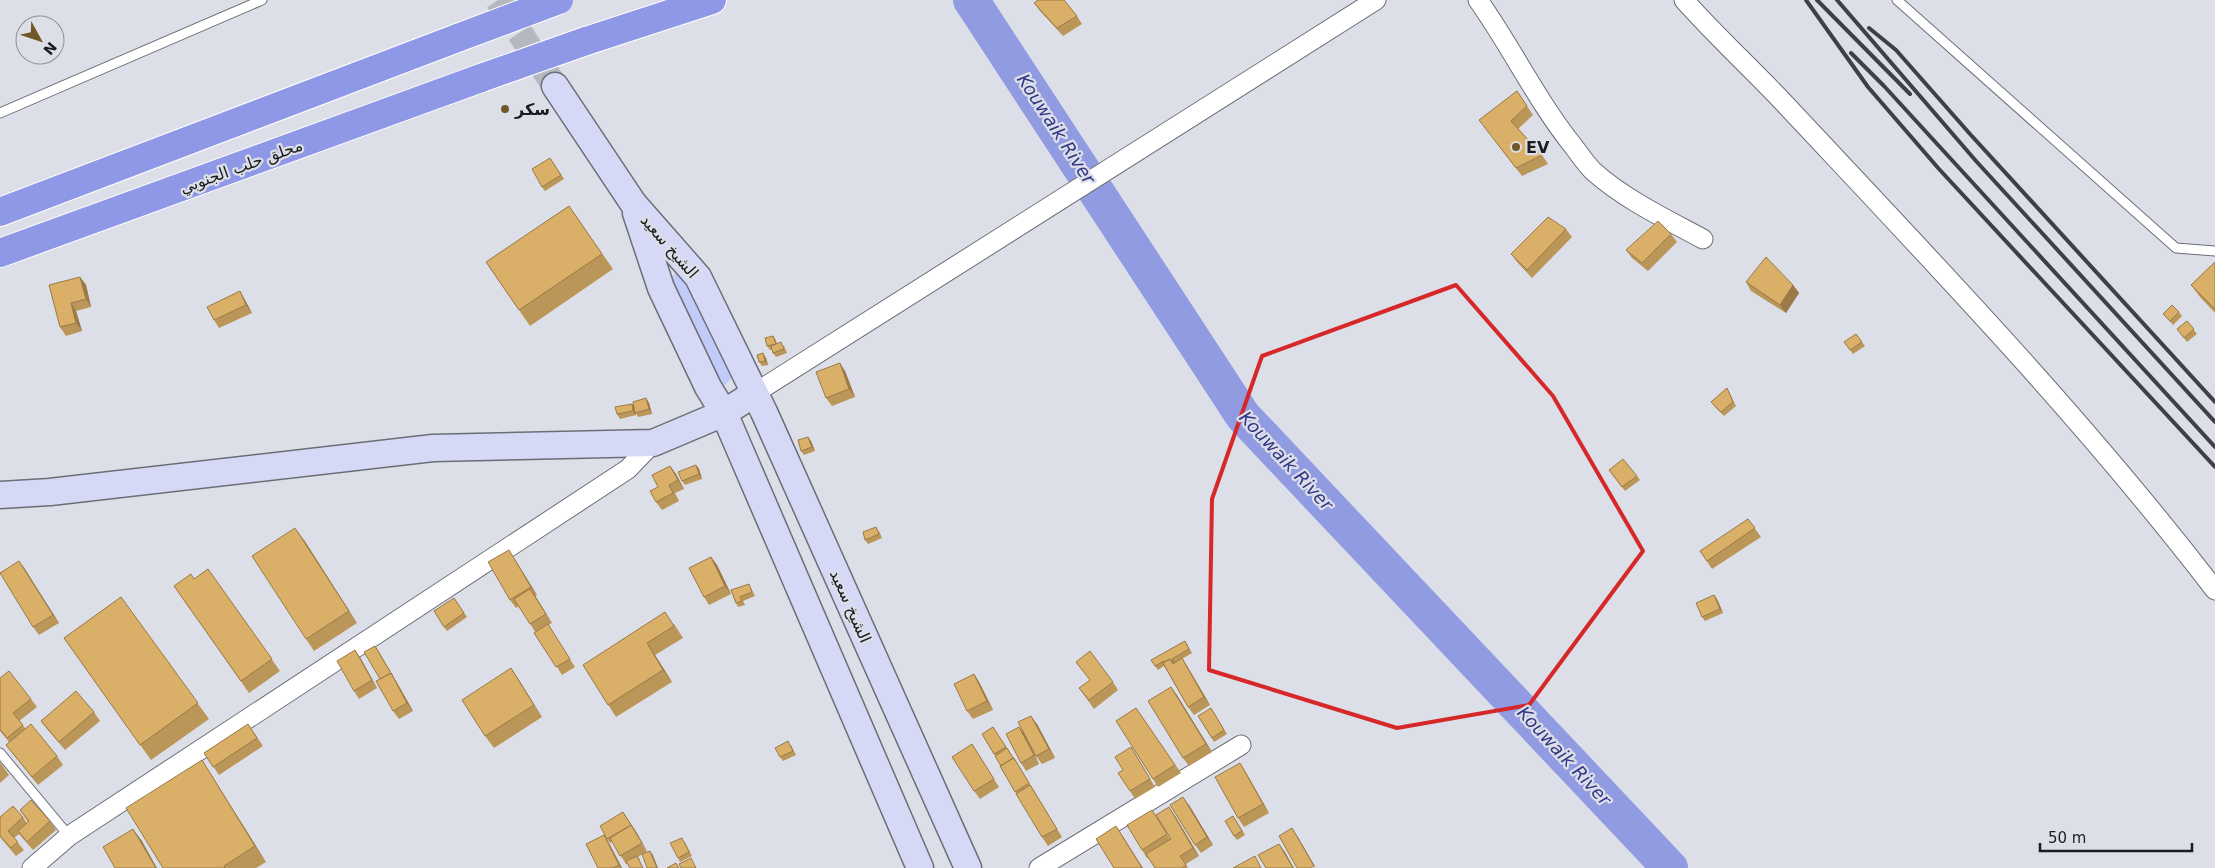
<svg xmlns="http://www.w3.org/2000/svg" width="2215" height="868" font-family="'DejaVu Sans',Cairo,sans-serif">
<rect width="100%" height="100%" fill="#dddfe8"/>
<!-- green -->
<path fill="#c1caf9" d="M680,271l55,103 -12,13 -52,-110z"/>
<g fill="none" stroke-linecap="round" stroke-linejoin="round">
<!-- river -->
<path stroke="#909be2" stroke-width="36" d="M971,0l272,416 427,452"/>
<!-- secondary-tunnel -->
<path stroke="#b6b8c0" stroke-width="26" stroke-dasharray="26 13" stroke-linecap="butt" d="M498,0l57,86"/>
<!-- service casing -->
<g stroke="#6c6e76" stroke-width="11">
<path id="service" d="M1897,0l279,248 39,3
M0,113l262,-113
M0,753l69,83"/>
</g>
<!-- minor casing -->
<g stroke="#6c6e76" stroke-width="21">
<path id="minor" d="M1478,0c34,48 59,101 96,147 6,8 12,17 19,24 31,28 73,48 110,68
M1684,0c32,36 67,68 100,103 148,158 299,315 431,487
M755,393l621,-393
M32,868l37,-32 559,-367 25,-26
M1039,868l202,-123"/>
</g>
<!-- secondary casing -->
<g stroke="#6c6e76" stroke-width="29">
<path id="secondary" d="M555,86l78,117 65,74 66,135 204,456
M636,213l25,75 47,99 16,26 196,455
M0,495l50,-3 383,-44 220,-5 71,-30 31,-20"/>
</g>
<!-- trunk casing -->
<g stroke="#fff" stroke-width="30">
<path id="trunk" d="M586,41l126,-41
M0,212l460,-175
M0,253l481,-175"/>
</g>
<!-- service -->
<use href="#service" stroke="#fff" stroke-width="9"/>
<!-- minor -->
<use href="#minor" stroke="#fff" stroke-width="19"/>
<!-- secondary -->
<use href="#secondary" stroke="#d5d9f6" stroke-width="26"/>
<!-- trunk -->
<use href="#trunk" stroke="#8f98e6" stroke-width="28"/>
<!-- rail -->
<path stroke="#3e4044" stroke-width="4" d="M1806,0l62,87 71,82 276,298
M1817,0l93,94
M1837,0l139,161 239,261
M1869,28l27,22 74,84 245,268
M1851,53l33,33 331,361"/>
<!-- trunk-bridge casing -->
<g stroke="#fff" stroke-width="30" stroke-linecap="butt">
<path id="trunk-bridge" d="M460,37l99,-37
M481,78l105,-37"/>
</g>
<!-- trunk-bridge -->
<use href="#trunk-bridge" stroke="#8f98e6" stroke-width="28"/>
</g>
<!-- wall -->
<path fill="#bb9659" d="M1034,3l43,13 5,8 -19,12 -23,-25z
M1517,91l16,24 -15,14 24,26 6,9 -26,12 -43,-56z
M550,158l14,21 -19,12 -3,-4z
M569,206l44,63 -83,57 -44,-64z
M1566,229l6,8 -40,41 -15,-16 -6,-8z
M1671,234l6,8 -29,29 -16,-13 -6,-8z
M2215,262v51l-15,-16 -9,-12z
M80,277l6,8 5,22 -15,4 6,20 -16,5 -6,-9z
M1746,282l47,3 6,8 -13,20 -35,-22z
M240,291l5,9 7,13 -33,15 -5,-8z
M2179,312l3,4 -9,9 -10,-11z
M2187,321l10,13 -10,8 -10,-13z
M1856,334l9,12 -12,8 -9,-12z
M773,336l3,4 1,4 7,2 3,7 -11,4 -3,-4 -1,-3h-2l-3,-4z
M766,358l2,7 -6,1 -3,-4z
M845,371l10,26 -23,9 -6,-8z
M1727,388l9,18 -12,10 -10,-10 -3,-4z
M646,398l3,5 3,11 -14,3 -2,-4v2l-16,4 -3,-5 17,-7z
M808,437l3,4 4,10 -11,4 -3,-4z
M696,465l3,4 3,10 -17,6 -3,-4z
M670,466l6,8 8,15 -9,4 4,8 -17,9 -6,-8 2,-15z
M1609,470l28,6 3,4 -15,11z
M1748,519l13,18 -49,32 -12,-18z
M879,531l3,7 -14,6 -3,-4z
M304,540l53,83 -43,28 -8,-12z
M711,557l6,8 14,29 -22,11 -5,-8z
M514,558l23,37 -2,1 17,27 -4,2 27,42 -13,8 -43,-69 -3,2 -6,-8z
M19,561l40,62 -20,12 -6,-8z
M208,569l72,102 -31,22 -75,-107 20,-7z
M751,588l4,8 -12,5 2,4 -7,2 -2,-4 -5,-13z
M1714,595l3,4 6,14 -18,8 -3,-4z
M121,597l88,122 -58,41 -87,-122z
M454,598l13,19 -20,14 -3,-4z
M674,624l9,14 -28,17 17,27 -56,35 -33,-52z
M1185,641l7,12 -10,6 5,7 23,39 -16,10 -6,-8 -24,-41 -6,4 -3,-4z
M355,650l6,9 16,29 -18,11 -5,-8z
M378,650l18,31 17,30 -14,8 -6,-8 -13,-32z
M1076,662l37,20 5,8 -24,19 -15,-21 11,-8z
M511,668l31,49 -48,31 -9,-12z
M974,674l5,8 14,28 -20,9 -6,-8z
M0,678l31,21 6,8 -18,14 7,8 31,27 6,9 -25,20 -32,-40 3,-3 -9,-11z
M1171,687l41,65 -23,14 -6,-8z
M1136,708l45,65 -23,14 -5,-8z
M1211,708l16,26 -13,8 -16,-26z
M94,712l6,9 -35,29 -18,-21 -6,-8z
M248,724l15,22 -44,29 -15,-22z
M1037,724l18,34 -13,6 -6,-8z
M993,727l26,39 43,71 -14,9 -6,-9 -42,-71h1l-19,-32z
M1019,727l6,8 14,29 -13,7 -5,-8z
M972,744l27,43 -19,12 -6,-8z
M791,745l5,10 -13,6 -3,-4z
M1131,747l24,40 -20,12 -5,-8 -7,-21z
M0,762l9,13 -9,8z
M1240,763l5,8 24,42 -25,14 -6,-9z
M212,776l54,86 -10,6h-93z
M1189,805l24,40 -12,8 -6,-8z
M20,810l30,11 6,9 -23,20 -14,-16 -5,4 10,12 -8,6 -16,-19v-20h23l4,6 1,-1z
M623,812l24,39 -9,6 2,3 -14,4 -14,-22 -2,1 -3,-4z
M1175,816l24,40 -13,8 2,4h-33l-7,-10h-1l-5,-8 15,-32 13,21z
M1236,820l9,15 -8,5 -3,-4z
M685,842l7,14 -12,6 -2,-4z
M609,843l13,25h-24z"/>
<!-- shaded-wall -->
<path fill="#997a48" d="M80,277l6,8 5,22 -5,-8z
M1793,285l6,8 -13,20 -6,-8z
M240,291l5,9 7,13 -6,-8z
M71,303l5,8 6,20 -6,-8z
M763,353l3,5 2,7 -3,-4z
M840,363l5,8 10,26 -6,-8z
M646,398l3,5 3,11 -3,-5z
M632,404l3,4 1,7 -3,-4z
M808,437l3,4 4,10 -3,-4z
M696,465l3,4 3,10 -3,-5z
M670,466l6,8 8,15 -6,-9z
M295,528l9,12 53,83 -8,-12z
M509,550l5,8 23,37 -6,-8z
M711,557l6,8 14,29 -6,-8z
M19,561l6,8 34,54 -6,-8z
M530,589l6,8 16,26 -6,-9z
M1714,595l3,4 6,14 -3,-4z
M647,643l8,12 17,27 -9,-12z
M375,646l21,35 17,30 -6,-8z
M355,650l6,9 16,29 -5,-8z
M1182,658l5,8 23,39 -6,-8z
M511,668l8,12 23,37 -8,-12z
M974,674l5,8 14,28 -6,-9z
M1171,687l6,8 35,57 -6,-8z
M1031,716l6,8 18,34 -6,-9z
M1019,727l6,8 14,29 -5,-9z
M202,760l10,16 54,86 -11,-16z
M1240,763l5,8 24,42 -6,-9z
M1183,797l6,8 24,40 -6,-8z
M1169,807l6,9 24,40 -6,-8z
M623,812l14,21 10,18 -5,-8z
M1116,826l8,12 19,30h-1z
M1292,828l6,9 18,31 -2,-2z
M133,829l9,12 15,27h-1z
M604,835l5,8 13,25h-1l-2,-3z
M1279,844l6,8 9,16h-1z
M650,851l3,4 5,13h-1z"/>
<!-- building -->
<path fill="#daaf67" stroke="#997a48" d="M1038,0h26l13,16 -20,12 -23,-25z
M1517,91l10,15 -16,15 31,34 -26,13 -37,-48z
M550,158l11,17 -19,12 -10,-18z
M569,206l33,48 -83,56 -33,-48z
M1548,217l18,12 -39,41 -16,-16z
M1658,221l13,13 -29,29 -16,-13z
M1766,257l27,28 -13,20 -34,-23z
M2215,262v47l-24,-24z
M80,277l6,22 -15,4 5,20 -16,4 -11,-42z
M240,291l6,14 -32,15 -7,-13z
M2172,305l7,7 -9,9 -7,-7z
M2187,321l7,8 -10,9 -7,-9z
M1856,334l6,8 -12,8 -6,-8z
M773,336l3,8 -9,2 -2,-8z
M781,342l3,7 -11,4 -2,-7z
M763,353l2,8 -6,1 -2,-7z
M840,363l9,26 -23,9 -10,-26z
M1727,388l6,14 -12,10 -10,-10z
M646,398l3,11 -14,4 -2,-11z
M632,404l1,7 -16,3 -2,-7z
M808,437l4,10 -11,4 -3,-11z
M1623,459l14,17 -15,11 -13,-17z
M696,465l3,9 -17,7 -4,-9z
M670,466l8,14 -9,5 4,8 -17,9 -6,-11 8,-4 -6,-12z
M1748,519l7,9 -48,33 -7,-10z
M876,527l3,7 -14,6 -2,-8z
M295,528l54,83 -43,28 -54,-83z
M509,550l22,37 -21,13 -22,-38z
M711,557l14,29 -21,11 -15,-29z
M19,561l34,54 -20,12 -33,-54z
M208,569l64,90 -31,22 -67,-95 17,-12 3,5z
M749,584l3,8 -12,5 2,4 -6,2 -5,-13z
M530,589l16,25 -16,10 -16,-25z
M1714,595l6,14 -18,8 -6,-14z
M121,597l77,106 -58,42 -76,-107z
M454,598l10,15 -20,14 -10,-16z
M665,612l9,14 -27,17 16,27 -55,35 -25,-40z
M548,624l22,35 -14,8 -22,-34z
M1185,641l4,8 -17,10 2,3h-1l-3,-3 -6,3v-1l-9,5 -4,-6z
M375,646l17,29 -1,-2 -11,6 -16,-27z
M355,650l17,30 -18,11 -17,-30z
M1090,651l23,31 -24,18 -10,-12 11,-8 -14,-18z
M1182,658l22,39 -16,10 -25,-44 7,-4 3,5z
M511,668l23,37 -49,31 -23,-36z
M9,671l22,28 -18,14 10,12 -16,13 -7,-9v-51z
M391,673l16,30 -14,8 -17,-30z
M974,674l13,27 -20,10 -13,-27z
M1171,687l35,57 -23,14 -35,-57z
M76,691l18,21 -35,30 -18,-21z
M1136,708l39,57 -22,14 -37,-58z
M1211,708l13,22 -12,8 -14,-22z
M1031,716l18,33 -13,7 -18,-34z
M31,724l26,32 -25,21 -26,-32z
M248,724l9,14 -44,29 -9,-14z
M993,727l13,20 -12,7 -12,-20z
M1019,727l15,28 -13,8 -15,-29z
M788,741l5,10 -13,6 -5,-9z
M972,744l22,35 -20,12 -22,-34z
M1131,747l19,32 -20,12 -12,-18 5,-3 -8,-13z
M1007,748l6,10 -12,8 -6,-10z
M1014,758l15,25 -14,9 -15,-26z
M202,760l53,86 -31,20 1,2h-62l-37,-60z
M1240,763l23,41 -25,14 -23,-41z
M1030,785l27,44 -15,8 -26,-43z
M1183,797l24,40 -12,8 -25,-40z
M31,800l19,21 -23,21 -9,-11 11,-10 -9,-11z
M13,806l10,11 -15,14 10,11 -7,6 -11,-12v-19z
M1169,807l24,41 -13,8 6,9 -4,3h-27l-9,-14 25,-15 -15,-24z
M1152,810l15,24 -25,16 -15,-25z
M623,812l8,13 -24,14 -7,-13z
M1233,816l9,15 -8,5 -9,-15z
M631,825l11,18 -22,13 -10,-18z
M1116,826l26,42h-28l-18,-29z
M1292,828l22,38 -4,2h-13l-18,-32z
M133,829l23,39h-41l-12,-21z
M604,835l15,30 -6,3h-15l-12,-24z
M682,838l7,14 -11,6 -8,-15z
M1279,844l14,24h-27l-8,-13z
M650,851l7,17h-10l-5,-14z
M637,856l6,12h-13l-4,-7z
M1255,856l6,12h-28z
M691,858l5,10h-15l-2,-4z
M676,863l3,5h-12z"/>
<!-- marked area -->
<path fill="none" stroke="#d62828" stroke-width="4" stroke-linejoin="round" d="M1456,285l97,111 90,155 -114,154 -132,23 -188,-58 3,-171 50,-143z"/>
<!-- markers -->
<g fill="#715628" stroke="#dddfe8" stroke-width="2">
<circle cx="505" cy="109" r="5"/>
<circle cx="1516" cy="147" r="5"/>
</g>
<g text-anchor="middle" stroke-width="4.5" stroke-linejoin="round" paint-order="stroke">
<!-- poi labels -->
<g font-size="16" font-weight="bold" fill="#1b1c1f" stroke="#dddfe8" text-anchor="start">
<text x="515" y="115">سكر</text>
<text x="1526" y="153">EV</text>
</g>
<!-- street labels -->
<g font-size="16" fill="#1b1c1f" stroke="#dddfe8">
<text transform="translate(241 166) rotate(-20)" y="6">محلق حلب الجنوبي</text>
<text transform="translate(670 246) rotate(49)" y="6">الشيخ سعيد</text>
<text transform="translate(851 606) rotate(66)" y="6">الشيخ سعيد</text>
</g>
<!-- water labels -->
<g font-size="18" font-style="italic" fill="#333687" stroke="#dddfe8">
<text transform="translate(1056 129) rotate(57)" y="6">Kouwaik River</text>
<text transform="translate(1286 461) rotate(47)" y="6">Kouwaik River</text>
<text transform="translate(1564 756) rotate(47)" y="6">Kouwaik River</text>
</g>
</g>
<!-- north arrow -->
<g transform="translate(40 40) rotate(130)"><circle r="24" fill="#dddfe8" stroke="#8f9198"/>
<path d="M0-4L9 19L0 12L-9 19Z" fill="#715628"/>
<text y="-8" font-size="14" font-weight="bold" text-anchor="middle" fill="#1b1c1f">N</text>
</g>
<!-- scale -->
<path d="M2040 843v8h152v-8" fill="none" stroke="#1b1c1f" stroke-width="2.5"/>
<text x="2048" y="843" font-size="15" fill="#1b1c1f" stroke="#dddfe8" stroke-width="4" paint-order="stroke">50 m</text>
</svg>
